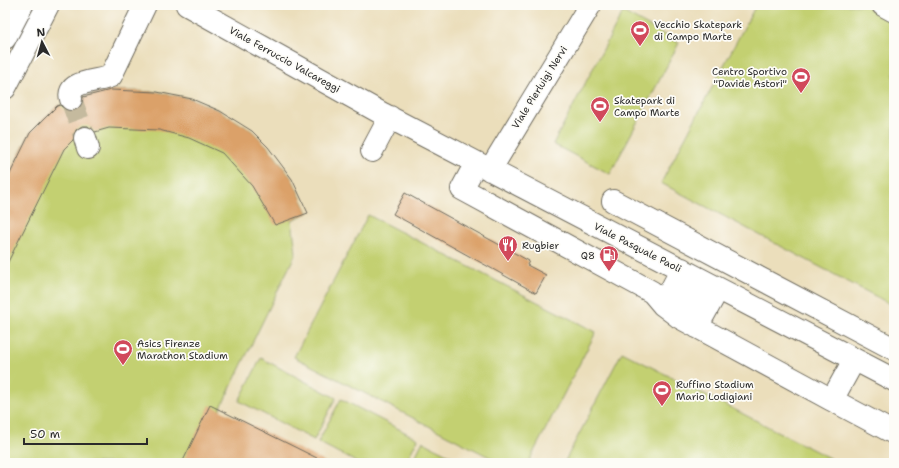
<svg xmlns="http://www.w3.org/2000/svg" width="899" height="468" font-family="'Shantell Sans',sans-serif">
<rect width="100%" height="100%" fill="#fdfcf7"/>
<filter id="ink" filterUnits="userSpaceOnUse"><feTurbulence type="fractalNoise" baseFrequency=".025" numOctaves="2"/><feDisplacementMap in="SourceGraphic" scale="8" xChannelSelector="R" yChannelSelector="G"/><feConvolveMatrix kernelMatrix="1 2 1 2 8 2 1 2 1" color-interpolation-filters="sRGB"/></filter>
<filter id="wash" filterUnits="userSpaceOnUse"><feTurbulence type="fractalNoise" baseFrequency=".012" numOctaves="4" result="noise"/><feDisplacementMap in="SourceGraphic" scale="16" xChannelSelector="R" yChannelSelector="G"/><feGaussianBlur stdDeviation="0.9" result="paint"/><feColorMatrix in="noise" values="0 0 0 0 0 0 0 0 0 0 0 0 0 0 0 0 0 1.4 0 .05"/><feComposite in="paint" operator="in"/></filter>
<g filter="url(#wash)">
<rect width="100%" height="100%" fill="#ebdebb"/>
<!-- green -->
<path fill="#c3d071" stroke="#777e4e" d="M756,5h138v301l-233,-123z
M623,12l56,31 -69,131 -57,-30z
M111,90l46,2 35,7 28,12 32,20 16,16 24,32 16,34 -16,7 4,33 -102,210h-189v-279l25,-51 27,-27 27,-10z
M368,215l228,117 -68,131h-27l-207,-106z
M622,352l217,111h-275z
M261,358l75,40 -22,42 -75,-39z
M341,399l77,40 -13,24h-47l-40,-21z
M423,441v1l42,21h-53z"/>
<g id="blocks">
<!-- building -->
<path fill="#dba169" d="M111,90l46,2 35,7 28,12 32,20 16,16 24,32 16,34 -33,12 -23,-39 -30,-33 -33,-15 -30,-8 -50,-2 -14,4 -7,-6h-6l-6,4 -3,10 -9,9 -59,119v-84l25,-51 27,-27 3,-1 5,5 7,1 6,-2 4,-4 1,-8z
M405,193l124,68 -2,4 19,10 -10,18 -143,-79z
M210,405l117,58h-145z"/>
</g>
</g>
<g filter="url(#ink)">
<use href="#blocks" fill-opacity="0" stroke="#6e6a5d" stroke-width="1"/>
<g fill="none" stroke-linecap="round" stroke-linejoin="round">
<!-- minor-tunnel -->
<path stroke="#c5ba9e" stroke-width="22" stroke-dasharray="22 11" stroke-linecap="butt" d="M71,99l14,39"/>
<!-- minor casing -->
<g stroke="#6e6a5d" stroke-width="24">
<path id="minor" d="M187,5l196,109 511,266
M883,5l11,6
M5,38l17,-33
M5,88l43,-83
M71,99c-6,-19 29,-17 40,-23l34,-71
M85,138l3,10
M372,151l18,-34
M476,163l-14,26 190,103 11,13 16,12 153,83
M490,170l100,-165
M613,201l281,148
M663,305l19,-36
M679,317l21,-37
M697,327l21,-38
M854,360l-22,40 62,33"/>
</g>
<!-- minor -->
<use href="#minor" stroke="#fff" stroke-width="22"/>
</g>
</g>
<!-- icons -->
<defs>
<g id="stadium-pin" transform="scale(1)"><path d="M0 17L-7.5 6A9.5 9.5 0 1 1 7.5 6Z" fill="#d1495b" stroke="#fdfcf7"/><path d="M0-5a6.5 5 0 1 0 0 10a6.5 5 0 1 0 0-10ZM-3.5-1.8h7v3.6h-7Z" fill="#fff"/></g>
<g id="restaurant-pin" transform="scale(1)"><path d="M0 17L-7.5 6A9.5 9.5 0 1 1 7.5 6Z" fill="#d1495b" stroke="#fdfcf7"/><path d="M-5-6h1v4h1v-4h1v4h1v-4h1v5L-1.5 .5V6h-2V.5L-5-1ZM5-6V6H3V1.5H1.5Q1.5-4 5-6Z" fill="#fff"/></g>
<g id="fuel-pin" transform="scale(1)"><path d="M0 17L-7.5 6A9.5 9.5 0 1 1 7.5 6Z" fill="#d1495b" stroke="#fdfcf7"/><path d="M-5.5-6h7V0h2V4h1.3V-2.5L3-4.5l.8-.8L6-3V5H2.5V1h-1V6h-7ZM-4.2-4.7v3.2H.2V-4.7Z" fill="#fff"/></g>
</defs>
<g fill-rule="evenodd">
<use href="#stadium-pin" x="640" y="30"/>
<use href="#stadium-pin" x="801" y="77"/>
<use href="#stadium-pin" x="600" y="106"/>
<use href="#restaurant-pin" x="508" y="245"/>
<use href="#fuel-pin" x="609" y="255"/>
<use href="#stadium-pin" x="123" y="349"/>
<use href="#stadium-pin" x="662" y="390"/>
</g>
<g text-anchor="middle" stroke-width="3.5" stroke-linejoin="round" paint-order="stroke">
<!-- poi labels -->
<g font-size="10" fill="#2b2b2b" stroke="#fdfcf7" text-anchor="start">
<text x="654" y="28">Vecchio Skatepark<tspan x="654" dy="12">di Campo Marte</tspan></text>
<text x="787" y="75" text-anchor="end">Centro Sportivo<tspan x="787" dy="12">"Davide Astori"</tspan></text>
<text x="614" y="104">Skatepark di<tspan x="614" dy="12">Campo Marte</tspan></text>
<text x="522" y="249">Rugbier</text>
<text x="595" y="259" text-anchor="end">Q8</text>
<text x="137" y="347">Asics Firenze<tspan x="137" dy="12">Marathon Stadium</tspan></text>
<text x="676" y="388">Ruffino Stadium<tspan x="676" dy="12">Mario Lodigiani</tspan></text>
</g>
<!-- street labels -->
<g font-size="10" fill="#2b2b2b" stroke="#fdfcf7">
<text transform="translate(285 59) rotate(29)" y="4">Viale Ferruccio Valcareggi</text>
<text transform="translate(539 87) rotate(-58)" y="4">Viale Pierluigi Nervi</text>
<text transform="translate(638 247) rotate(27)" y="4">Viale Pasquale Paoli</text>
</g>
</g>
<!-- margin -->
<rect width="899" height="468" fill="none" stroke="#fdfcf7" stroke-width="20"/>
<!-- north arrow -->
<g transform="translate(42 42) rotate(354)" stroke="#fdfcf7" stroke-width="3" paint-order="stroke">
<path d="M0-3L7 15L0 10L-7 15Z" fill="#2b2b2b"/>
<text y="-6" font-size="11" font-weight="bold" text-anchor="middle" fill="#2b2b2b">N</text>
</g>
<!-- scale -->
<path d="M24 438v6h123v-6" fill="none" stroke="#2b2b2b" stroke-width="2"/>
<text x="30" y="438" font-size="12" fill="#2b2b2b" stroke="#fdfcf7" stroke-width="3" paint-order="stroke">50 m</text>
</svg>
